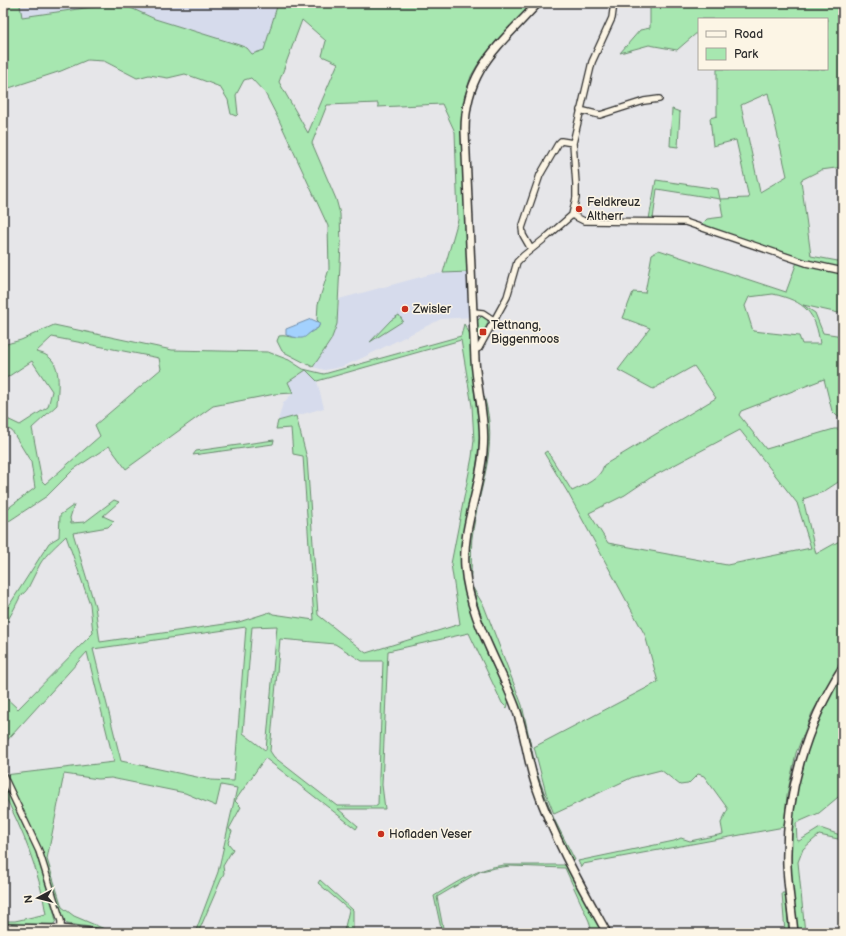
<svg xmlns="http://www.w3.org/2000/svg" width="846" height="936" font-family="'Balsamiq Sans',sans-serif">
<rect width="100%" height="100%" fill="#e6e6e9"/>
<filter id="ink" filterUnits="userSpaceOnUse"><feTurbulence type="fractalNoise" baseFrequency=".025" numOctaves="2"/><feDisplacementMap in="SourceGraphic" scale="8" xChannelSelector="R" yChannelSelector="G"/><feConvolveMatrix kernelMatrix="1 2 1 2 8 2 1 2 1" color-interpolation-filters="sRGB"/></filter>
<g filter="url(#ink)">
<!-- built -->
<path fill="#d6dbec" d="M21,3h96l-96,14 -1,-12z
M120,3h158l-14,47 -12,4 -5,-6 -8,-3 -84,-26z
M469,272l3,45 -31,2 -81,40 -19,8 -16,3 -12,-3 18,-27 6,-16 2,-25 93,-25z
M307,370l10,11 7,27 -46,13 5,-18 10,-10 -5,-11z"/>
<!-- green -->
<path fill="#a7e7b0" stroke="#69896e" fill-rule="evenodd" d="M3,3h18l-1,2 2,12 98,-14 35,16 84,26 8,3 5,6 12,-4 14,-47h199l3,3 3,-3h50l-55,61 -7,12 -6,19 -4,33 8,144 -26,1 15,-53 -3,-88 -13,-28 -64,3v-4l-51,2 -15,38 24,56 4,15 1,31 -4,79 -6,16 -18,27 -31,-16 -5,-10 2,-5c6,-1 9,1 14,1 9,1 18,-5 25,-9l2,-5 -3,-3 1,-16 11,-35 -1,-43 -49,-106 -14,-27 -14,-15 -7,2 -8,15 2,19 -2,2 -5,-2 -3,-14 -8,-13 -18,-7 -17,-6 -17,4 -19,-3 -12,3 -33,-17 -17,-1 -26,11 -58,19zM302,20l24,21 -4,15 16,7 -30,70 -29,-51z
M650,3h193v164l-22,3 -20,10 10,76 32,6v7l-43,-10 -99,-34 6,-6 16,-2 -3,-18 -63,-10 -4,30h-4l7,-39 62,9 2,10 29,-1 -13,-58 -23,6 -3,-28 7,-2v-47h110v-50h-128v12l-22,19 -28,-5 -29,8 20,-23 10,-2zM768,93l19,83 -27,16 -19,-87z
M672,109l8,3 -2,35 -8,-1z
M659,250l127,42 11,-30 46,10v42l-40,-9 12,8 8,20 20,3v80h-6l-5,-5 -8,-32 -83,32 -2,4 27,34 68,-20h9v50l-20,13 -20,7 13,55 27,-15v121l-31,53 -16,40 -9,42 -3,32 -201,37 -2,3 -3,-6 96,-20 7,-3 9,3 33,-7 -2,-11 7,-14 -24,-33 -6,-2 -10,10 -8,1 -19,-15 -28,7 -79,37 -8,-21 -12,-46 124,-65 -13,-47 -77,-142 -24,-40 3,-2 25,40c12,-6 28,-11 32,-26l112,-67 -22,-32 -41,23 -35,-19 32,-42 -27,-10 10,-26 12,1 7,-39zM773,294c32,7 43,19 47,50h-18l-3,-8 -46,-5 -8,-25 4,-9zM740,430l57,73 14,45 -84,17 -119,-22 -19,-30 36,-18 25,-17z
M399,315l4,6 -33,21 21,-22z
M482,316l5,2 1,5 -9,17 -2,-19z
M464,324l6,10 4,56 6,43 -3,30 -13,71 -3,30 16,61 10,29 22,46 -2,8 -5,-5 -33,-70 -81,18 -6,134 3,24h-47l20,17 -2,3 -91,-71 -30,43 6,6 -12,22 3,2 -4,12 5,6 -10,17 1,7 -26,60h-3l23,-61 19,-84 -16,-3 -5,21 -31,-13 -74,-15 -13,1 -34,-5 -17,85 15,48 12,9 40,17 -15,-5 -32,-4c-14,-17 -18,-50 -25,-71 -10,-28 -25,-52 -37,-78l109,-13 -27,-110 -84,93v-50l15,14 75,-76 -3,-29 -24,-68c-8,8 -20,18 -26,28 -4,8 -8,16 -12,24 -2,4 -6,6 -8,9 -5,10 -10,21 -17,30v-12l46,-72 10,-6 1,-22 14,-10 -4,13 1,5 14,-1 29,-22 5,2 -16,14 11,5 -6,6 -35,6 22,73 5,36 139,-20 31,-10 3,2 41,6 -11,-164 -10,-2 -2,-26 -15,1 2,-8 18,-5 11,42 11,157 48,38 94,-29 -9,-60 21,-107 2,-17 -2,-34 -11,-66 -144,41 -11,-11 -18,12 5,11 -18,1 -62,12 -87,63 -17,-23 -35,23 -27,27 -44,29v-13l32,-24 -4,-26 -19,-31 -9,-5v-9l17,8 28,-18 4,-16 -20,-30 -29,19v-35l18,-5 33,-15 118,25 96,2 21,8 14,9 21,5 137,-38zM52,337l107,21 2,11 -66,56 5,11 -55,48 -3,-3 -10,-53 25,-23c1,-20 7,-49 -21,-53zM277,626l-11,124h-1l-22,-17 9,-106zM246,627l-12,154 -23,-1 -90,-19 -28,-112zM280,639l55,5 27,17h21l-5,143 -1,2h-40l-63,-49 -4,-6z
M484,396c16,54 -6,91 -12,142 -1,8 0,39 -2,42 -7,-45 11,-88 16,-133 2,-10 -4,-48 -2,-51z
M274,440l-1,4 -80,11 3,-4z
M473,588l11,18 38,99 12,55 -1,1 -48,-130z
M843,674v119l-24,20 -23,10 1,17 2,1 21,-13 23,8v4l-24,-5 -16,14 -5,13 7,71h-7c-3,-24 -7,-49 -7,-73 0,-65 16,-131 52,-186z
M535,768l19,51 21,41 -3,1 -24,-50z
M3,783l32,67 19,62 2,9 -3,4h-50v-4h12l31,-7c-7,-44 -23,-83 -43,-122z
M504,865h64l35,68h-11l-3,-12 -24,-53 -55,-2 -15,2 -14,3 -44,26 7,36h-2l-8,-37c23,-14 44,-28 70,-31z
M320,880l33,30v23h-8l-1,-2 5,-21 -31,-27z
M782,893h3l4,40h-4z"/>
<!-- water -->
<path fill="#a3d1fe" stroke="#738faa" d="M311,319l9,4 -2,5c-17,8 -8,14 -32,7v-6z"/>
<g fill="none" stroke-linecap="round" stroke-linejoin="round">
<!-- street casing -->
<g stroke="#2b2b2b" stroke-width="8">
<path id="street" d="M580,110l20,5 44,-14 15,-2
M572,215l12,6 101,1 121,41 37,8
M531,249l-8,-14 -1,-7 18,-53 18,-31 3,-3 12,2
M473,312l10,1 12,8
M475,350l4,-2 28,-51 10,-35 6,-6 25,-20 24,-21 4,-17v-14l-3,-41 19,-81 20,-44 2,-15
M3,775l36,76 22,70v8"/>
</g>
<!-- secondary casing -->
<g stroke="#2b2b2b" stroke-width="10">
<path id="secondary" d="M538,3c-39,43 -73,66 -73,128l10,229c2,31 11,60 8,91 -3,39 -21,77 -18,116 4,50 33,94 50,139 10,26 12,54 21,80 17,51 45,100 71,147
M3,928l58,1 36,4
M794,933c-2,-22 -6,-44 -7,-67 -2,-70 18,-140 56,-199"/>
</g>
<!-- street -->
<use href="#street" stroke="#fcf5e5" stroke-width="5.5"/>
<!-- secondary -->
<use href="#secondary" stroke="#fcf5e5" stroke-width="7"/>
</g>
</g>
<!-- markers -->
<g fill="#c8321e" stroke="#fcf5e5" stroke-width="1.5">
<circle cx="579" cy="209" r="4"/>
<circle cx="405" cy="309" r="4"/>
<rect x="479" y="328" width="8" height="8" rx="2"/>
<circle cx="381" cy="834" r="4"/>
</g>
<g text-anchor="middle" stroke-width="3" stroke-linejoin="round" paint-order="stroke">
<!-- poi labels -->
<g font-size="12" fill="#2b2b2b" stroke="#fcf5e5" text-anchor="start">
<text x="587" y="206">Feldkreuz<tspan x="587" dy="14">Altherr</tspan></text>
<text x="413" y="313">Zwisler</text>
<text x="491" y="329">Tettnang,<tspan x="491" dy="14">Biggenmoos</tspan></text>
<text x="389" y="838">Hofladen Veser</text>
</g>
</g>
<!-- margin -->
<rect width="846" height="936" fill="none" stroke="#fcf5e5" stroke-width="16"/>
<rect x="8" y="8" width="830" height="920" fill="none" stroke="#2b2b2b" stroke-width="1.5" filter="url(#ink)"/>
<!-- legend -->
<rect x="698" y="18" width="130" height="52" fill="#fcf5e5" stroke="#a8a49b"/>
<rect x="706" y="31" width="20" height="6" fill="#fcf5e5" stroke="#a8a49b"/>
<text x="734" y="38" font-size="12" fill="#2b2b2b">Road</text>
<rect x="706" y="48" width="20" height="12" fill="#a7e7b0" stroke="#a8a49b"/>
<text x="734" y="58" font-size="12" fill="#2b2b2b">Park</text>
<!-- north arrow -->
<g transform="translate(38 898) rotate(263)" stroke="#fcf5e5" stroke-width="3" paint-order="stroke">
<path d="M0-3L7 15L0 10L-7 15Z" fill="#2b2b2b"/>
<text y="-6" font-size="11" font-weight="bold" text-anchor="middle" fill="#2b2b2b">N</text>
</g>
</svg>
